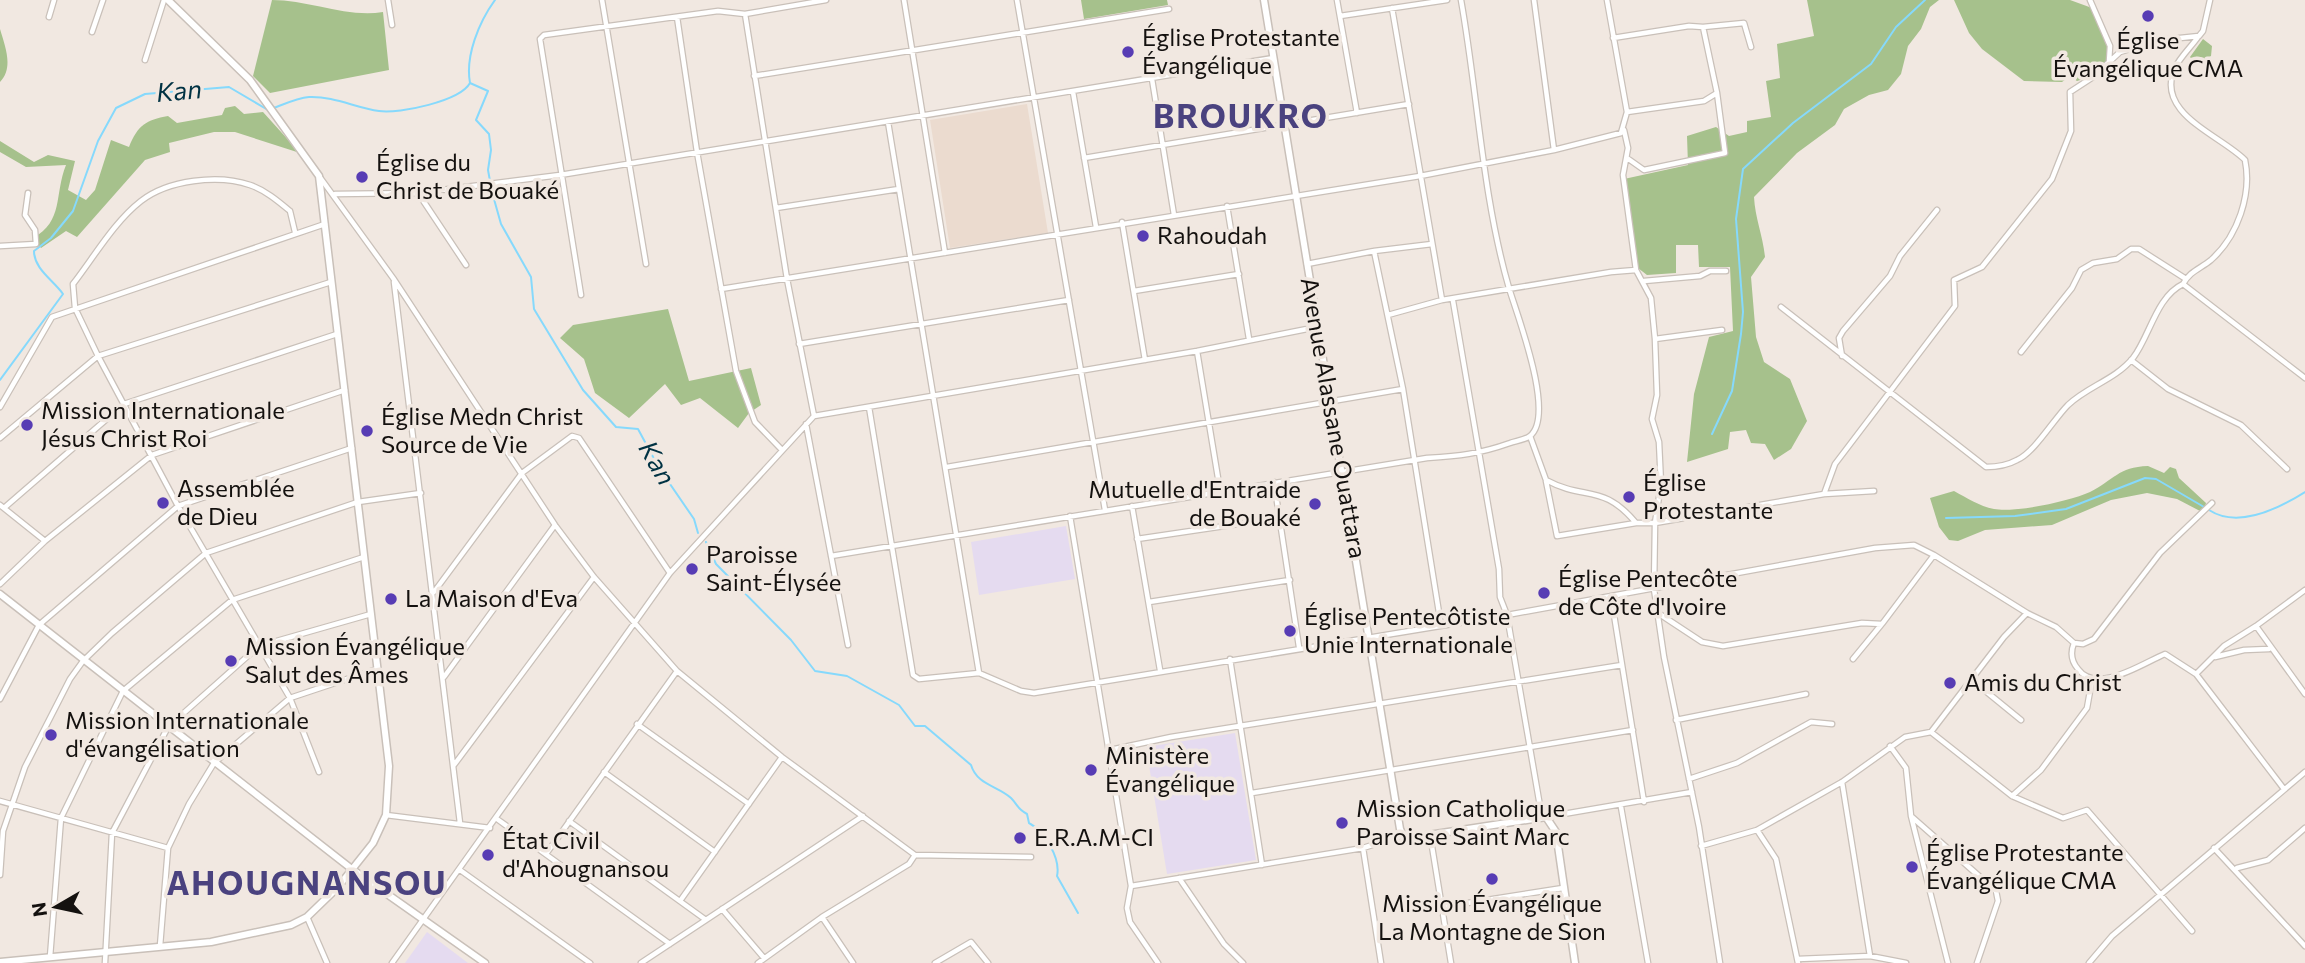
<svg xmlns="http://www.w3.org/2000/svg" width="2305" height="963" font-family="Commissioner,sans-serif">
<rect width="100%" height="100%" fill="#f1e8e1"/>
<!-- built -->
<path fill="#ebdbcf" d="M1027,104l21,129 -98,15 -20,-128z"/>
<!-- education -->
<path fill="#e5dbf0" d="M1066,526l9,53 -96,16 -8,-53z
M1235,733l21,127 -89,14 -21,-127z
M427,932l41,31h-63z"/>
<!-- green -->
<path fill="#a6c18c" d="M272,0c37,0 75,18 111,12l6,58 -119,23 -17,-17z
M1081,0h86l1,5 -84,14z
M1807,0h132l-9,7 -9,22 -13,17 -7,28 -13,16 -19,5 -25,14 -9,16 -38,28 -43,44c1,21 9,39 11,60l-14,20 5,60 8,25 26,17 17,42 -16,28 -17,11 -9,-16 -14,-1 -5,-13 -16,2 -2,17 -41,13 7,-68 15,-57 24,-6 -3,-64h-31l-1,-22h-22v28l-29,2 -9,-7 -14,-89 64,-14 -1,-29 29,-9 13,9 18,-4v-11l24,-4 -5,-36 14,-3 -3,-34 37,-8z
M1954,0h116l22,8 19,40 -2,11 -22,19 -10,3 -7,-5 -8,6 -38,-1 -42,-32 -13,-16z
M0,29c5,17 14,39 0,53z
M2203,39l9,7 -1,10 -14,9 -7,-8z
M235,106l9,8 19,-2 37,41 -65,-21h-21l-45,11 1,9 -25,8 -68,77 -11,-6 -25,17 -8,-10c31,-17 21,-43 33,-73l-40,2 -26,-15v-11l34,21 14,-7 27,6 -7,29 18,10 9,-10 16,-50 18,7c9,-22 17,-27 39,-31l9,7 45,-8 3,-7z
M668,309l21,72 62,-13 10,37 -12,8 -11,15 -38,-30 -19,7 -16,-21 -36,34 -34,-25 -11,-34 -24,-21 13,-13z
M2148,466l16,7 6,-6 6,2 3,9 27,25 -2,7 -4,1 -23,-12 -30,-6 -36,7 -59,25 -67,5 -27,11 -9,-1 -10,-13 -9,-29 24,-7c13,7 25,15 40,18 22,4 76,-8 96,-17 24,-12 28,-25 58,-26z"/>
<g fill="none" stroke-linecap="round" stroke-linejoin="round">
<!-- stream -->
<path stroke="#86d9fc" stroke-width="2" d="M495,0c-16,22 -30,56 -25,83l18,8 -12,29 13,14 2,16 -3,20 4,22 9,32 30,53 3,32 49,81 33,37 22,2 21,39 35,51 4,14
M0,380l63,-86c-10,-14 -29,-25 -29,-43l17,-13 22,-27 25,-70 18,-33 29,-14 84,-7 39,23c12,-4 28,-12 41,-13 25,-1 47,11 70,14 21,3 81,-10 91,-28
M1712,434l20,-43 9,-57 2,-22 -7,-93 7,-50 50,-46 78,-59 25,-37 29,-27
M2209,510c29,19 69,-1 96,-18
M1946,518l69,-2 51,-7 79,-31 11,1 48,28
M706,542l10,22 75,76 24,31 32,5 52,29 16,21h10l46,39c6,20 27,21 40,33 7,7 6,11 16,16l2,9c15,8 32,35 28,53l21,37"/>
<!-- minor casing -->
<g stroke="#c9c0b9" stroke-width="7">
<path id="minor" d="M388,0l4,25
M602,0l44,264
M904,0l41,253
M1017,0l88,510
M1337,0l20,113
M1534,0l20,150
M2090,0l20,46 -1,16
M1392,8l50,292
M745,14l81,-14
M1340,16l107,-16
M49,17l5,-17
M677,17l20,135 39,219 19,51 27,28
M1703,27l41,-4 7,24
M92,32l11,-32
M1613,38l76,-12 14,1 14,66 -13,8 -77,11
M145,60l19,-60
M754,76l415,-67
M1152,79l22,136
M1073,92l23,135
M888,122l91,551
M1624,130l4,18 -5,27 13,95
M1084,158l325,-54
M1627,158l17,12 81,-17 -8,-60
M319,176l74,102 162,247 39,52 83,94 105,86 133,98 116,2
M418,193l48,72
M335,194l83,-1 142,-18 713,-117
M1227,206l22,133
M776,208l123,-19
M1122,222l23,138
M295,232l-5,-21c-12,-10 -25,-21 -40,-26 -32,-11 -82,-5 -109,16 -27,21 -47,56 -68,83l2,24 23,48 80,150 112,192 29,74
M0,246l36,-2 -1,-14 -10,-15 3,-22
M1374,251l29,138 38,236
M1307,264l67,-13 58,-7
M1644,281l56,-5 10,-5h16
M394,282l66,541
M2183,284c7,-13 17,-15 28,-24 27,-24 41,-66 34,-100 -25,-25 -91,-47 -70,-92 5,-11 16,-21 23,-31
M721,289l699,-113 134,-26 67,-17 6,-21 -20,-112
M1134,291l105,-17
M581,295l-41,-256 4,-4 174,-24 27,3 42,265 27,137
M1453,301l46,268 1,28 7,18 33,191 6,11 146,-25
M1781,307l205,160c10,0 22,-2 31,-7 17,-7 37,-41 51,-55 20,-19 47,-25 65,-47 17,-22 23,-61 50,-74l122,94
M1388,315l54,-15 169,-28 25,-2 15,28 4,41 2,56 -5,24 7,23 2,42 -6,39 -1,66 10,68 35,170 21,136
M1655,339l67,-9
M799,344l270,-44
M1197,351l23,139
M2021,352l51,-64 9,-18 12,-7 24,-4 14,-10h8l47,30
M1842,356l-3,-18 4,-7 47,-55 10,-20 37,-46
M2131,360l37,29 73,36 46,44
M0,407l52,-90 273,-93
M869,407l44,268 6,4 60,-6 42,18 13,2 473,-78 368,-67 39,-3 20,10
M806,424l42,221
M1530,436l16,44c39,21 57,3 90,43h19l169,-29 50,-3
M0,438l98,-82 233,-74
M947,467l456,-78
M1546,481l11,55 79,-13
M1274,482l25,165
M1824,494l11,-30 120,-158 -1,-26 28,-13 70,-88 19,-48 -1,-39 23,-15 27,-25 41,-12 38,-4 4,-5 7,-31
M0,505l45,36
M1132,506l28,164
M4,508l120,-104 213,-70
M1070,516l61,370 -4,22 3,14 28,41
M1137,539l142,-21
M831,556l596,-98c32,-2 52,-4 83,-15 5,-2 15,-3 20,-7 26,-21 -13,-121 -21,-148 -27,-93 -31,-193 -48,-288
M0,584l45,-43 107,-86 193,-65
M2305,590l-49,36 49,68
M434,592l88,-119 50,-37 7,2 91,135
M1611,596l33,206
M1149,602l141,-22
M1658,613l44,29 21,4 139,-23 20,1 52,-69 93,58
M2074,643c-4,10 -3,18 4,26 19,26 65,-6 87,-15l31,20 28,-28 32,-20
M2215,657l29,-7 25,-1
M1230,659l32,206
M1853,659l28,-34
M2196,674l88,115
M444,677l111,-152
M1972,680l49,40
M0,699l39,-74 139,-119 174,-58
M1676,720l130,-26
M637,724l112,80
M1931,732l73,-95 23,-24 29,14 18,16 9,1 11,-5 66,-86 52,-50
M1890,746l16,22 5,48 37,147
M1110,750l61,-13 451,-72
M454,765l140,-188
M604,772l111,80
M1689,779l48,-16 74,-41 21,2
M1842,782l28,174
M1252,793l381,-63
M2012,796l29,-26 46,-62 5,-28
M0,801l168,47
M1621,807l27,156
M386,815l104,13
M1912,817l84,74 2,10 -21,62
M497,819l173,125
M569,821l137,99
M1757,830l19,29 22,104
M1430,834l21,129
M1701,846l56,-16 85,-48 63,-45 26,-5 81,64 51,22 24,-8 105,121
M1363,848l18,115
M2214,848l91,98
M546,854l131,-183
M2237,868l31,-8 37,-32
M460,870l130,93
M0,875l3,-44 22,-64 45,-88 13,-18 29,-28 94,-80 152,-51 63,-9
M1179,878l45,66 19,19
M1131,886l232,-38 40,-13
M680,901l102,-144
M1442,907l121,-19
M722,909l42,49
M307,917l20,46
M822,917l31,46
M160,946l8,-98 21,-44 25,-41 76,-65 87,-29
M50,957l11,-139 62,-127 109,-91 132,-43
M1798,959l72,-3 36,7
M105,963l7,-130 56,-106 91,-81 112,-32
M392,963l278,-390 144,-157 383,-65 120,-24
M641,963l222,-147
M758,963l64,-46 87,-53 6,-9
M935,963l36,-21 17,21
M2089,963l23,-27 193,-164"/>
</g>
<!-- tertiary casing -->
<g stroke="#c9c0b9" stroke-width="9">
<path id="tertiary" d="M1264,0l136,829 3,6 6,3 137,-21 10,15 19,131
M0,594l353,276 132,93
M0,962l211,-20 80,-17 16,-8 31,-30 35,-44 13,-28 3,-49 -70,-590 -69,-96 -82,-80"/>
</g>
<!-- minor -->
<use href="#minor" stroke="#fff" stroke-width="4.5"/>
<!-- tertiary -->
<use href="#tertiary" stroke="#fff" stroke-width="6"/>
</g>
<!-- markers -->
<g fill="#573cb4" stroke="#f1e8e1" stroke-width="2.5">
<circle cx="2148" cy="16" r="7"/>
<circle cx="1128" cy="52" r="7"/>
<circle cx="362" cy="177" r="7"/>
<circle cx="1143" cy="236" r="7"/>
<circle cx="27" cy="425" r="7"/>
<circle cx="367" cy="431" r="7"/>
<circle cx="1629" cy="497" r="7"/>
<circle cx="163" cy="503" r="7"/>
<circle cx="1315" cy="504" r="7"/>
<circle cx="692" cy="569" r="7"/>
<circle cx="1544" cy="593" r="7"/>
<circle cx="391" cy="599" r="7"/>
<circle cx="1290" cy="631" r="7"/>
<circle cx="231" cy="661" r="7"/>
<circle cx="1950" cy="683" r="7"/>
<circle cx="51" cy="735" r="7"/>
<circle cx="1091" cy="770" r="7"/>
<circle cx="1342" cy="823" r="7"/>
<circle cx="1020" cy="838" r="7"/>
<circle cx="488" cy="855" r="7"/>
<circle cx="1912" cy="867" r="7"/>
<circle cx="1492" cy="879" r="7"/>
</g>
<g text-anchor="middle" stroke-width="7" stroke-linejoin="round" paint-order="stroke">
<!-- poi labels -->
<g font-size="24" fill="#14110f" stroke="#f1e8e1" text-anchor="start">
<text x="1142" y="46">Église Protestante<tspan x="1142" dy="28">Évangélique</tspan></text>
<text x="2148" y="49" text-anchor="middle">Église<tspan x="2148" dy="28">Évangélique CMA</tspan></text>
<text x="376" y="171">Église du<tspan x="376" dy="28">Christ de Bouaké</tspan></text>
<text x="1157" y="244">Rahoudah</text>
<text x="41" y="419">Mission Internationale<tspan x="41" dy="28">Jésus Christ Roi</tspan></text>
<text x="381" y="425">Église Medn Christ<tspan x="381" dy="28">Source de Vie</tspan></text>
<text x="1643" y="491">Église<tspan x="1643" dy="28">Protestante</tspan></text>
<text x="177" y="497">Assemblée<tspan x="177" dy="28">de Dieu</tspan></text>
<text x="1301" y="498" text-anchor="end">Mutuelle d'Entraide<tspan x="1301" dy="28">de Bouaké</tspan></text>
<text x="706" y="563">Paroisse<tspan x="706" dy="28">Saint-Élysée</tspan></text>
<text x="1558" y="587">Église Pentecôte<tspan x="1558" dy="28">de Côte d'Ivoire</tspan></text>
<text x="405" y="607">La Maison d'Eva</text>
<text x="1304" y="625">Église Pentecôtiste<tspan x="1304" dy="28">Unie Internationale</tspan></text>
<text x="245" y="655">Mission Évangélique<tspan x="245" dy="28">Salut des Âmes</tspan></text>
<text x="1964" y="691">Amis du Christ</text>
<text x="65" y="729">Mission Internationale<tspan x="65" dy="28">d'évangélisation</tspan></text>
<text x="1105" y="764">Ministère<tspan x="1105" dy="28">Évangélique</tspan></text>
<text x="1356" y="817">Mission Catholique<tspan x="1356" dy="28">Paroisse Saint Marc</tspan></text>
<text x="1034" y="846">E.R.A.M-CI</text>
<text x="502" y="849">État Civil<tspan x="502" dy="28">d'Ahougnansou</tspan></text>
<text x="1926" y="861">Église Protestante<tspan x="1926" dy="28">Évangélique CMA</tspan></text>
<text x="1492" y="912" text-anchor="middle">Mission Évangélique<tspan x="1492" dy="28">La Montagne de Sion</tspan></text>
</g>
<!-- street labels -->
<g font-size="24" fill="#14110f" stroke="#f1e8e1">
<text transform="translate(1333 418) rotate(80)" y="8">Avenue Alassane Ouattara</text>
</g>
<!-- water labels -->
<g font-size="26" font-style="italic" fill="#003243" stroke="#f1e8e1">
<text transform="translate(179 91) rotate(-5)" y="9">Kan</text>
<text transform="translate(657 463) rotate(60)" y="9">Kan</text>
</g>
<!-- district labels -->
<g font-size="32" font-weight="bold" letter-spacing="2" fill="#4a427f" stroke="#f1e8e1">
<text x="1241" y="128">BROUKRO</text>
<text x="307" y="895">AHOUGNANSOU</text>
</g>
</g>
<!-- north arrow -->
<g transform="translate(56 907) rotate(261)" stroke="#f1e8e1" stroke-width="5" paint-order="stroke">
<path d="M0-5L12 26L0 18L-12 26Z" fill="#14110f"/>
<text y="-10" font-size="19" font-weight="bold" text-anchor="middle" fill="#14110f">N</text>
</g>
</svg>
